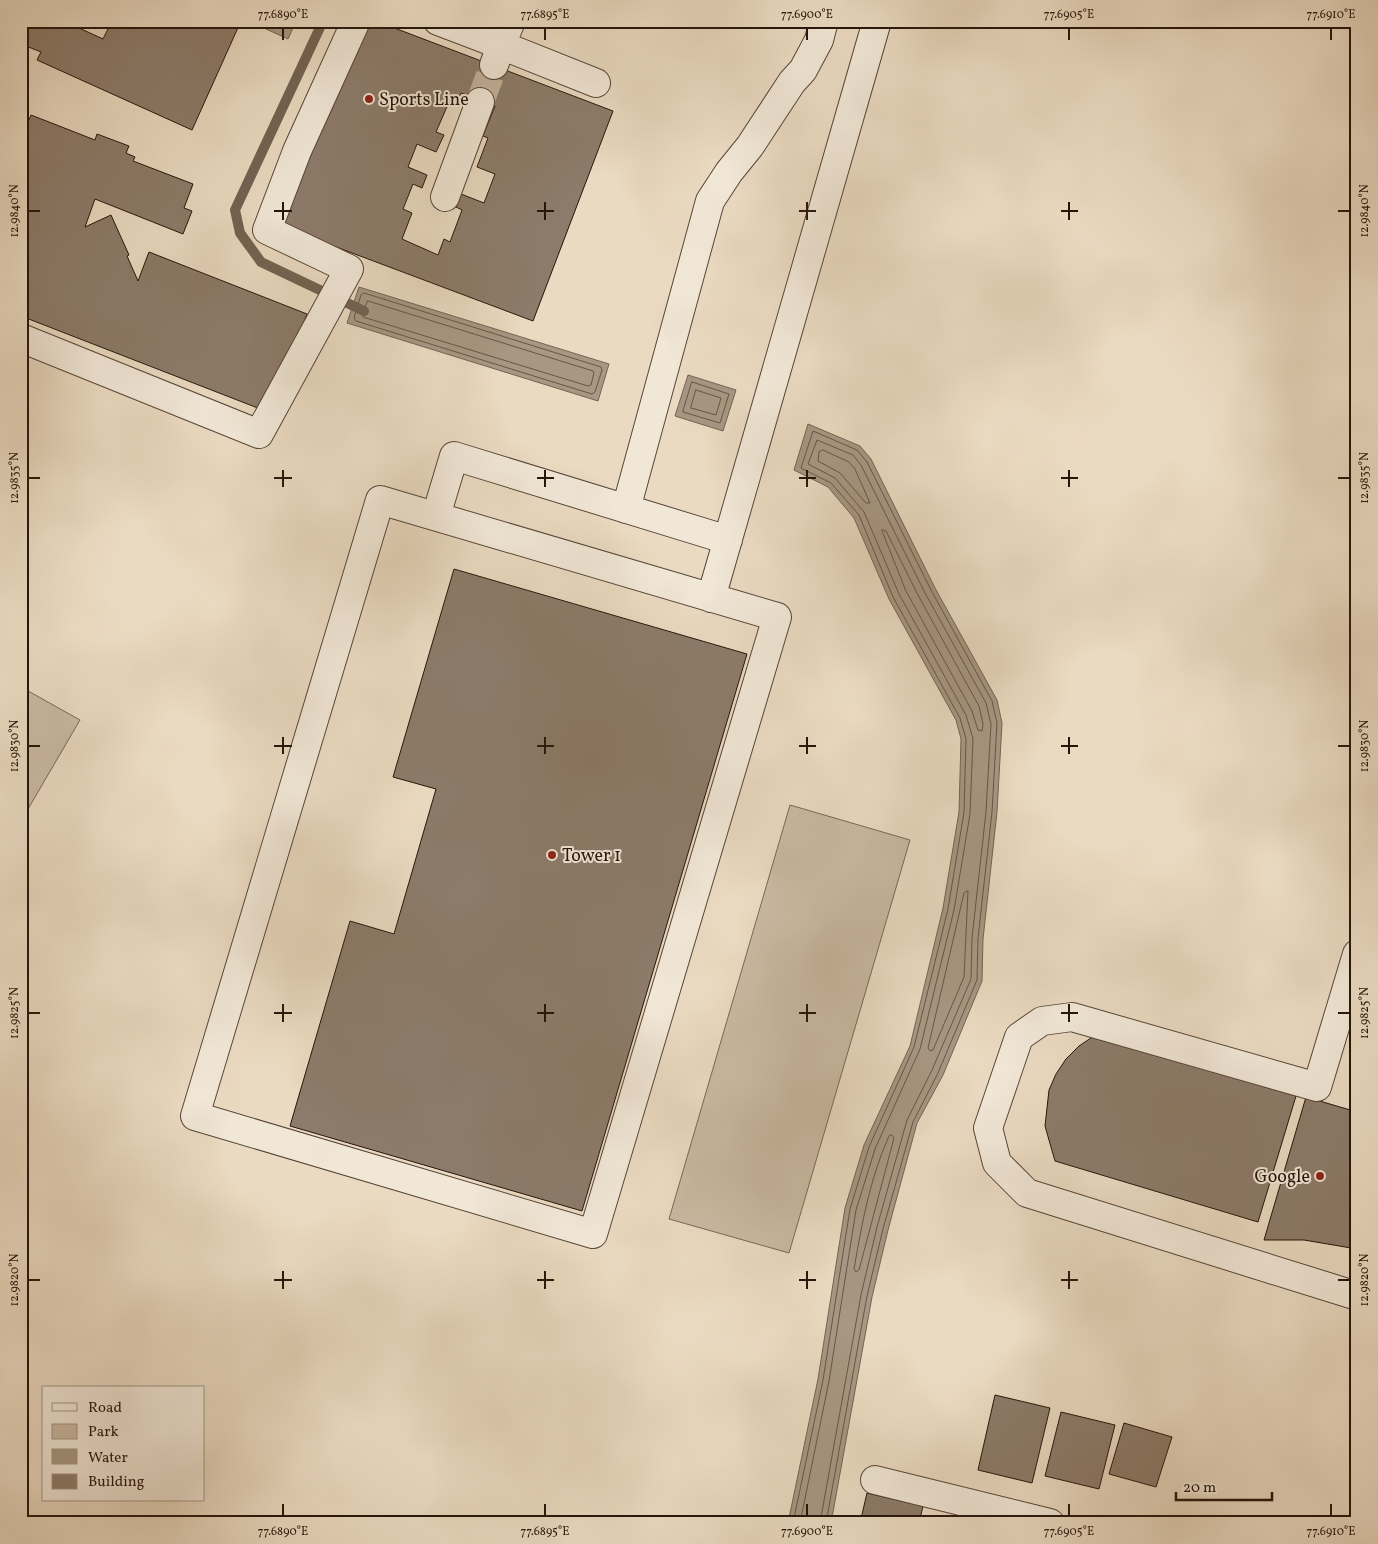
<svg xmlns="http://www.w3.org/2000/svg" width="1378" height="1544" font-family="Vollkorn,serif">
<rect width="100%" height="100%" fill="#eadac1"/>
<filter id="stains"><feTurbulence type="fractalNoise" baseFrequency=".004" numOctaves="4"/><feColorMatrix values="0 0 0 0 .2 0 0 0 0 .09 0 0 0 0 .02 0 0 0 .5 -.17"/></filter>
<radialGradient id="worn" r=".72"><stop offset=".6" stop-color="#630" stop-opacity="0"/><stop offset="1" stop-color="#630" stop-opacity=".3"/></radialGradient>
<!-- green -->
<path fill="#c9b9a2" stroke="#786756" d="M21,687l59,33 -59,101z
M790,805l120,35 -121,413 -120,-34z"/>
<!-- water -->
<path fill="#a79783" stroke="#736353" d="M256,21h40l-8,18 -33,-15z
M359,287l250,77 -11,37 -251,-78z
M688,375l48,15 -13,41 -48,-15z
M808,424l52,22 11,13 64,129 62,112 5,23 -5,89 -14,127 -1,42 -39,94 -26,48 -29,107 -16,67 -41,226h-43l30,-144 27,-171 19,-63 46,-99 33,-138 16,-96 2,-73 -5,-19 -67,-121 -35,-81 -26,-31 -34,-17z"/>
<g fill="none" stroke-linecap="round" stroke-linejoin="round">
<!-- shore -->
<path stroke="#665647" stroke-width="1" d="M364,293l237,74 1,3 -7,22 -3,2 -236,-73 -2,-3 7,-23z
M368,301l225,70 1,2 -3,12 -3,1 -225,-69 -1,-3z
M692,382l37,12 -9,29 -37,-11z
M696,390l25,8 -5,17 -25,-7z
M823,450l26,12 6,7 15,34h-4l-26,-30 -22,-12 1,-9z
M882,530l4,1 33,66 60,109 4,18 -1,7 -4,-1 -6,-19 -66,-120z
M968,891l-4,86 -31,73 -3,1 -2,-3 36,-155z
M892,1135l2,3 -35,132 -3,2 -2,-3c8,-46 16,-91 35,-133z
M793,1523l30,-143 27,-171 19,-62 45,-100 34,-138 16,-97 2,-73 -6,-21 -67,-121 -34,-82 -28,-32 -30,-15 12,-37 44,19 10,12 64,128 61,111 5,22 -5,89 -14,126 -1,42 -39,93 -25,49 -30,107 -16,67 -41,227
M800,1523l29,-142 27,-171 19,-61 45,-100 34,-139 16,-96 3,-75 -7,-24 -67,-121 -35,-82 -29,-34 -27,-14 9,-24 36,15 8,10 64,128 61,110 5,21 -5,88 -14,126 -1,41 -39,91 -25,50 -30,107 -16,68 -41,228"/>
<!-- stream -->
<path stroke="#736353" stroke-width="10" d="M323,21l-88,189 5,23 21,29 103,49"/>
</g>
<!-- building -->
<path fill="#8c7b6a" stroke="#26150b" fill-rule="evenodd" d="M21,21h43l39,18 7,-14 -8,-4h139l-49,109 -155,-70 4,-8 -20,-8z
M362,21h14l237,90 -80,210 -250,-94zM461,93l34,13 -12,30 5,2 -11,29 18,7 -11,29 -23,-9 -5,13 6,3 -12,32 -6,-3 -6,16 -36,-16 10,-26 -9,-4 10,-25 9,4 5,-13 -19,-8 9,-23 19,8 8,-17 -8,-3 13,-30 7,3z
M31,115l64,25 2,-6 32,12 -3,7 9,4 -2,4 60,23 -9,24 8,3 -9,23 -88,-35 -10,28 26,-12 18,40 -2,1 11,25 11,-29 158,62 -39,98 -247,-96v-177z
M454,569l293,85 -165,557 -292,-85 60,-205 44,13 42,-145 -43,-12z
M1094,1036l202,60 -38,126 -203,-61 -10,-35 4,-36 7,-16 10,-15 13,-13z
M1306,1097l51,15v137l-53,-9h-40z
M995,1395l55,13 -18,75 -54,-13z
M1061,1412l54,13 -16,64 -54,-13z
M1124,1423l48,14 -16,50 -47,-13z
M867,1493l56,13 -4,17h-59z"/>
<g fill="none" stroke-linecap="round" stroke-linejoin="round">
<!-- minor-tunnel -->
<path stroke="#c3b39d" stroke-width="28" stroke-dasharray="28 14" stroke-linecap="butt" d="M480,102l14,-37"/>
<!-- minor casing -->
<g stroke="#574638" stroke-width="30">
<path id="minor" d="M438,21l63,24 -7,20
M511,21l-10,24 95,38
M445,197l35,-95
M21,338l238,96 90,-165 -82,-39 30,-79 59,-130
M380,500l397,117 -184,617 -398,-118z
M626,509l84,-308 19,-29 21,-26 42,-64 11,-12 16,-30 5,-19
M436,516l18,-60 274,84
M711,598l166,-577
M1357,954l-40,133 -245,-70 -30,4 -23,16 -31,91 9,35 30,30 330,103
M875,1480l175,43"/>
</g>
<!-- minor -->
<use href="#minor" stroke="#f1e7d7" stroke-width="28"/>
</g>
<!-- ticks -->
<path fill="none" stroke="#26150b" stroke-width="2" d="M283,28v12M545,28v12M807,28v12M1069,28v12M1331,28v12M283,202v18M545,202v18M807,202v18M1069,202v18M28,211h12M274,211h18M537,211h17M799,211h17M1061,211h17M1338,211h12M283,470v17M545,470v17M807,470v17M1069,470v17M28,478h12M274,478h18M537,478h17M799,478h17M1061,478h17M1338,478h12M283,737v17M545,737v17M807,737v17M1069,737v17M28,746h12M274,746h18M537,746h17M799,746h17M1061,746h17M1338,746h12M283,1004v18M545,1004v18M807,1004v18M1069,1004v18M28,1013h12M274,1013h18M537,1013h17M799,1013h17M1061,1013h17M1338,1013h12M283,1271v18M545,1271v18M807,1271v18M1069,1271v18M28,1280h12M274,1280h18M537,1280h17M799,1280h17M1061,1280h17M1338,1280h12M283,1504v12M545,1504v12M807,1504v12M1069,1504v12M1331,1504v12"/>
<!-- markers -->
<g fill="#8f2418" stroke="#f1e7d7" stroke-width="2">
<circle cx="369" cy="99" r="5"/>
<circle cx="552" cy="855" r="5"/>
<circle cx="1320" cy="1176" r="5"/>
</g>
<g text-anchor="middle" stroke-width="4" stroke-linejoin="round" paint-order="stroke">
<!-- poi labels -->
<g font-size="18" fill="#26150b" stroke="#f1e7d7" text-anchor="start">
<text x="379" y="105">Sports Line</text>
<text x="562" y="861">Tower 1</text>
<text x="1310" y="1182" text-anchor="end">Google</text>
</g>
</g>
<!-- margin -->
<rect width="1378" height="1544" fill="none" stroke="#eadac1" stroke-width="55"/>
<!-- legend -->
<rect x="42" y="1386" width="162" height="115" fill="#f1e7d7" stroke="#a09385"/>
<rect x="52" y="1403" width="25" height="8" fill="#f1e7d7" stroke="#a09385"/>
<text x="88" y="1412" font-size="15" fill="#26150b">Road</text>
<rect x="52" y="1424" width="25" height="15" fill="#c9b9a2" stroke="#a09385"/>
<text x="88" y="1436" font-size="15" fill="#26150b">Park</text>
<rect x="52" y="1449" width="25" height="15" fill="#a79783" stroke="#a09385"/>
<text x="88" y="1462" font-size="15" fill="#26150b">Water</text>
<rect x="52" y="1474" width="25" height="15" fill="#8c7b6a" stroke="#a09385"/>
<text x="88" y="1486" font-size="15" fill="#26150b">Building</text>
<!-- scale -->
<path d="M1176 1492v8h96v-8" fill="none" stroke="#26150b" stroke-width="2.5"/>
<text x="1183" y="1492" font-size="15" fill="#26150b" stroke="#f1e7d7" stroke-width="4" paint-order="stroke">20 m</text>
<rect x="28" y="28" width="1322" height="1488" fill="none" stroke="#26150b" stroke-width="2"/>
<g font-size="12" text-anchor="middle" fill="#26150b">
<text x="283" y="18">77.6890°E</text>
<text x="545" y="18">77.6895°E</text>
<text x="807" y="18">77.6900°E</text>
<text x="1069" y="18">77.6905°E</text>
<text x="1331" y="18">77.6910°E</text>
<text transform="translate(14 211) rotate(-90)" y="4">12.9840°N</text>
<text transform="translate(1364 211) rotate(-90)" y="4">12.9840°N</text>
<text transform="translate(14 478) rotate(-90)" y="4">12.9835°N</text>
<text transform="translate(1364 478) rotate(-90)" y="4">12.9835°N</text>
<text transform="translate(14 746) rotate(-90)" y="4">12.9830°N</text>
<text transform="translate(1364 746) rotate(-90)" y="4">12.9830°N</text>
<text transform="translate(14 1013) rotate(-90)" y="4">12.9825°N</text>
<text transform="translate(1364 1013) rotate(-90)" y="4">12.9825°N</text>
<text transform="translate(14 1280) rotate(-90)" y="4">12.9820°N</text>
<text transform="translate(1364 1280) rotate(-90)" y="4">12.9820°N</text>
<text x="283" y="1535">77.6890°E</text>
<text x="545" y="1535">77.6895°E</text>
<text x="807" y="1535">77.6900°E</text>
<text x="1069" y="1535">77.6905°E</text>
<text x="1331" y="1535">77.6910°E</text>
</g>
<rect width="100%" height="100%" filter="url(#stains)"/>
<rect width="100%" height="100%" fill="url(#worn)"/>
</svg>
